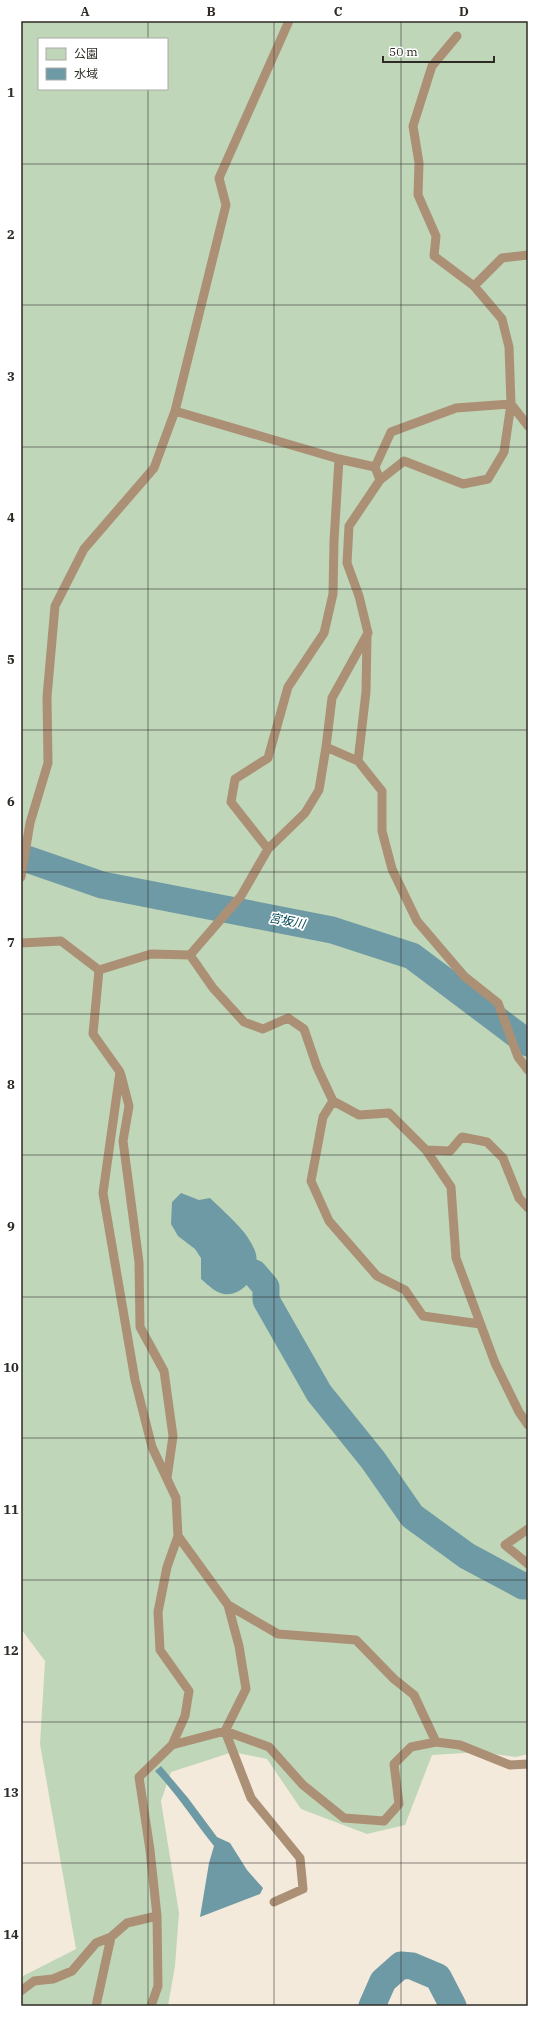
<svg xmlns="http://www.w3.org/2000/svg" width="549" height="2027" font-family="'IBM Plex Serif','Noto Sans JP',serif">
<rect width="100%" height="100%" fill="#f4eadb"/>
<!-- green -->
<path fill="#c0d6b9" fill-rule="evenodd" d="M21,21h507v1733l-12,3 -36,-5 -48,3 -27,70 -38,9 -66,-25 -34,-50 -34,-7 -62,20 -10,29 18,112 -4,53 -7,40h-147v-29l55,-28 -36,-205 5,-83 -24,-32zM39,39h128v50h-128z"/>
<!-- water -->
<path fill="#6d9aa4" d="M181,1193l18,7 11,-2c16,16 37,32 45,53 7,18 -10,46 -31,43 -8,-1 -16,-9 -23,-15v-21l-6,-9 -17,-13 -7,-12 1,-22z
M161,1766l27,32 29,39 13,6 17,27 16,18 -3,6 -60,23 9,-54 5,-17c-20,-25 -37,-52 -59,-75z"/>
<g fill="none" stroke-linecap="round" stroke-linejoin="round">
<!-- river -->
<path stroke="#6d9aa4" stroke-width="27" d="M21,857l81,28 230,45 80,26 116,87
M254,1273l12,14v13l53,93 54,67 39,56 55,40 56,30h5
M372,2006l11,-25 18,-16 11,1 26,11 15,29"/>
<!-- service -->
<path stroke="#ac9076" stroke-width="9" d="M289,21l-70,157 7,27 -51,206 164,48
M457,36l-25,30 -19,60 6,37 -1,32 18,41 -2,20 40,30
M528,426l-17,-22 -55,4 -65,24 -16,35 5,13 -31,46 -2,37 12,33 9,37 -36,65 -6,49 32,14 24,30v40l10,38 25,52 47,55 34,27 20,54 10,13
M380,480l24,-19 59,23 25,-5 16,-27 7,-48 -2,-57 -7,-28 -28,-33 28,-28 26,-3
M326,747l-7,43 -14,23 -37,36 -37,-47 4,-23 33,-21 20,-71 36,-54 9,-39 1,-53 5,-82 36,8
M358,761l8,-69 1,-56
M21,877l9,-54 18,-60 -1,-66 8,-91 29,-57 70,-81 21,-57
M21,943l40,-2 38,29 52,-16 39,1 23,33 31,34 19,7 25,-11 16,11 13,38 16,34 26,14 30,-2 37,37 25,37 5,71 39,105 24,49 9,13
M190,955l51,-59 27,-47
M99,970l-6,64 27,38 -17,121 32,187 17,67 24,51 2,38 50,69 50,29 78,6 38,39 20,16 22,47 24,3 50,20 18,-1
M121,1075l8,31 -6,35 16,121 1,65 24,44 9,65 -6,42
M333,1101l-10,16 -12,64 18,40 48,55 28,14 18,26 57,8
M426,1150l24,1 12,-14 25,5 16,16 16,40 9,10
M528,1529l-23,16 23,19
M228,1605l11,41 7,43 -21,42 26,67 49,60 3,31 -29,13
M172,1745l13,-29 4,-25 -29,-41 -2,-38 9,-45 11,-31
M157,1916l-7,-66 -11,-73 33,-32 53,-14 44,16 34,38 41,33 40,3 15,-17 -5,-40 17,-17 25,-5
M21,1991l13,-10 19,-2 19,-8 24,-28 15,-6
M96,2006l15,-69 16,-14 30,-7 1,70 -7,20"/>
</g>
<!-- grid -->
<path fill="none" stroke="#2e2a25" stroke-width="1" stroke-opacity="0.55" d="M148,21v18M274,21v1985M401,21v1985M148,89v1917M21,164h507M21,305h507M21,447h507M21,589h507M21,730h507M21,872h507M21,1014h507M21,1155h507M21,1297h507M21,1438h507M21,1580h507M21,1722h507M21,1863h507"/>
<g text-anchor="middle" stroke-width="3.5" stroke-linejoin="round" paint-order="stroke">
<!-- water labels -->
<g font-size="12" font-style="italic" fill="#004651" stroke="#fff">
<text transform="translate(287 921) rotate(11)" y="4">宮坂川</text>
</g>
</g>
<!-- border -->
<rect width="549" height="2027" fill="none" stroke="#ffffff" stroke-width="44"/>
<!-- legend -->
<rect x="38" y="38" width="130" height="52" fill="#ffffff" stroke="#abaaa8"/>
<rect x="46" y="48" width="20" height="12" fill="#c0d6b9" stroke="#abaaa8"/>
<text x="74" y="58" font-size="12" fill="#2e2a25">公園</text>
<rect x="46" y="68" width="20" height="12" fill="#6d9aa4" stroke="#abaaa8"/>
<text x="74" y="78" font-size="12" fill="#2e2a25">水域</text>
<!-- scale -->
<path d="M383 56v6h111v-6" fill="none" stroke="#2e2a25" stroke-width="2"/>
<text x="389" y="56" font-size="12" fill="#2e2a25" stroke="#ffffff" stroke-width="3" paint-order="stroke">50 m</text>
<rect x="22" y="22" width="505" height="1983" fill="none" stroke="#2e2a25" stroke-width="1.5"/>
<g font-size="13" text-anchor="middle" font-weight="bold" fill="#2e2a25">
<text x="85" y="16">A</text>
<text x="211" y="16">B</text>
<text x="338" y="16">C</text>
<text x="464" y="16">D</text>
<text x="11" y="97">1</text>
<text x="11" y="239">2</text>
<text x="11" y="381">3</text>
<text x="11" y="522">4</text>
<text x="11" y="664">5</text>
<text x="11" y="806">6</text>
<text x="11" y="947">7</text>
<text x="11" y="1089">8</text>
<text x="11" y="1231">9</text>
<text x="11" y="1372">10</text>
<text x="11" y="1514">11</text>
<text x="11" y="1655">12</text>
<text x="11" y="1797">13</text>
<text x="11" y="1939">14</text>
</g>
</svg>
